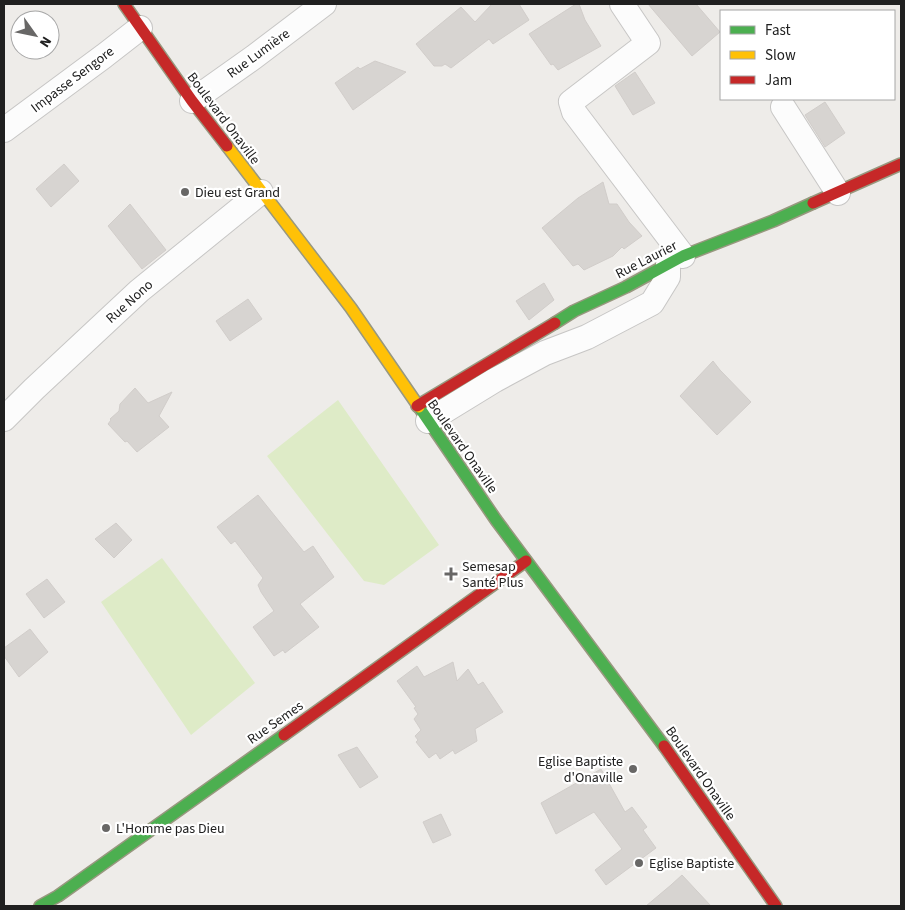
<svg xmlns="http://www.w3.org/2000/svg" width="905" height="910" font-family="'Source Sans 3',sans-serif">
<rect width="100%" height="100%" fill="#eeece9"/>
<!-- grass -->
<path fill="#deebc7" d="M338,400l101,145 -55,40 -20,-4 -97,-125z
M162,558l93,125 -64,52 -90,-133z"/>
<!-- building -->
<path fill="#d7d4d1" stroke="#d1cdca" d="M492,4h27l10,16 -36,24 -4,-5 -38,29 -6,-4 -3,2h-8l-18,-22 45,-37 14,15z
M576,4h3l6,16 16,26 -43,24 -5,-6 -2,1 -22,-31z
M648,4h48l24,28 -28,24z
M375,61l31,11 -53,38 -18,-27 23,-16 2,2z
M635,72l20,31 -22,12 -18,-29z
M825,102l20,31 -20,14 -20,-32z
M64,164l15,17 -28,26 -15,-18z
M603,182l6,22h8l12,18 13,14 -18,13 -2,-2 -9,9 -29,14 -6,-6 -5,2 -31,-38 36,-30z
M130,204l36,46 -24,19 -34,-43z
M544,283l10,17 -25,20 -13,-19z
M248,299l14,20 -32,22 -14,-20z
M713,361l7,9 31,32 -34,33 -37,-39z
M135,388l13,15 24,-11 -13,24 10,11 -32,25 -10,-11 -2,1 -17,-18 3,-4 -1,-1 9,-8 1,-7z
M258,495l46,57 9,-6 21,31 -34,27 19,23 -34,26 -2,-3 -9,6 -21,-29 21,-16 -13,-19 -3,-7 5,-7 -28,-37 -4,3 -14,-17z
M116,523l16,17 -18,18 -19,-19z
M47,579l18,23 -21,16 -18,-24z
M30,629l18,23 -29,25 -15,-21v-8z
M453,662l4,19 11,-12 10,16 5,-3 20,30 -28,17 2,12 -22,13 -2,-4 -13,9 -4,-6 -7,5 -13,-16 2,-2 -3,-4 6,-6 -7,-11 4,-5 -4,-6 2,-1 -19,-26 20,-15 7,11z
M357,747l21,30 -18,11 -22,-33z
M601,769l24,43 7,-5 15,20 -4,3 13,18 -50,37 -11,-15 27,-21 -28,-37 -38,22 -15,-31z
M441,814l10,21 -18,8 -10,-21z
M682,875l29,31h-65l25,-21z"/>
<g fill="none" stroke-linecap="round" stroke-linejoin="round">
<!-- street casing -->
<g stroke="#c7c6c5" stroke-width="26">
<path id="street" d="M622,4l26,39 -77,59 3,10 109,144
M192,101l62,-44 70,-53
M783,107l55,86
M4,130l100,-74 36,-28
M4,419l30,-30 105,-98 122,-99
M428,421l67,-41 50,-27 42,-16 65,-34 16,-26v-12"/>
</g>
<!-- fast casing -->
<g stroke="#98987f" stroke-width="14">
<path id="fast" d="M555,323l19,-12 52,-24 57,-31 90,-35 40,-18
M419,407l77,113 168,226
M40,906l18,-10 226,-161"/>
</g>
<!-- slow casing -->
<g stroke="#98987f" stroke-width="14">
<path id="slow" d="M227,146l124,162 68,99"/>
</g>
<!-- jam casing -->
<g stroke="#98987f" stroke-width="14">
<path id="jam" d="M124,4l68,97 35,45
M813,203l88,-39
M417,406l138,-83
M284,735l242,-174
M664,746l112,160"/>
</g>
<!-- street -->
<use href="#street" stroke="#fcfcfc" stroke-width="24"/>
<!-- fast -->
<use href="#fast" stroke="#4caf50" stroke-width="11"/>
<!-- slow -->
<use href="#slow" stroke="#ffc107" stroke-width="11"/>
<!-- jam -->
<use href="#jam" stroke="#c62828" stroke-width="11"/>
</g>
<!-- markers -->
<g fill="#686766" stroke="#fff" stroke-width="2">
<circle cx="185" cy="192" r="5"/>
<path d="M448.5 566.5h5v5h5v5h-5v5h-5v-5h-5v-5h5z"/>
<circle cx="633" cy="769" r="5"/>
<circle cx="106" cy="828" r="5"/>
<circle cx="639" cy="863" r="5"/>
</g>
<g text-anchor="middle" stroke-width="4.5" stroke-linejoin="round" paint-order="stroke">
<!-- street labels -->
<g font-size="14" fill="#202020" stroke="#fff">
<text transform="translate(258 53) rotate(-36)" y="5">Rue Lumière</text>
<text transform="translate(72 79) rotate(-37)" y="5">Impasse Sengore</text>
<text transform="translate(224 118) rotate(53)" y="5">Boulevard Onaville</text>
<text transform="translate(646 259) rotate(-27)" y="5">Rue Laurier</text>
<text transform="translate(129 301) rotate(-42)" y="5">Rue Nono</text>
<text transform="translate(463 446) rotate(55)" y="5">Boulevard Onaville</text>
<text transform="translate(275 722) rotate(-35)" y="5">Rue Semes</text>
<text transform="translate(701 773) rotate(55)" y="5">Boulevard Onaville</text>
</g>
<!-- poi labels -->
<g font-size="14" fill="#202020" stroke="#fff" text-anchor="start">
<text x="195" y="197">Dieu est Grand</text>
<text x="462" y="571">Semesap<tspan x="462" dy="16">Santé Plus</tspan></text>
<text x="623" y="766" text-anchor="end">Eglise Baptiste<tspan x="623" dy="16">d'Onaville</tspan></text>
<text x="116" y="833">L'Homme pas Dieu</text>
<text x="649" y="868">Eglise Baptiste</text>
</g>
</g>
<!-- border -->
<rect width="905" height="910" fill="none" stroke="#202020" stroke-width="10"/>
<!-- legend -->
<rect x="720" y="10" width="175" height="90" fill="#ffffff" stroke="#a6a6a6"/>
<rect x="730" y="26" width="25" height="8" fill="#4caf50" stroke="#a6a6a6"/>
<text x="765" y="35" font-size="15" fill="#202020">Fast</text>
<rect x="730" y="51" width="25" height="8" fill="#ffc107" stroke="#a6a6a6"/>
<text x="765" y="60" font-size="15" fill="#202020">Slow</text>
<rect x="730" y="76" width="25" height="8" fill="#c62828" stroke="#a6a6a6"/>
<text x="765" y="85" font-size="15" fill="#202020">Jam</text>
<!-- north arrow -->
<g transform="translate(35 35) rotate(123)"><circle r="24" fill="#ffffff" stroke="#a6a6a6"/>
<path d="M0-4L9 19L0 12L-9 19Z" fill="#686766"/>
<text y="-8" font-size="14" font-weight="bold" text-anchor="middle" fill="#202020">N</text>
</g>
</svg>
